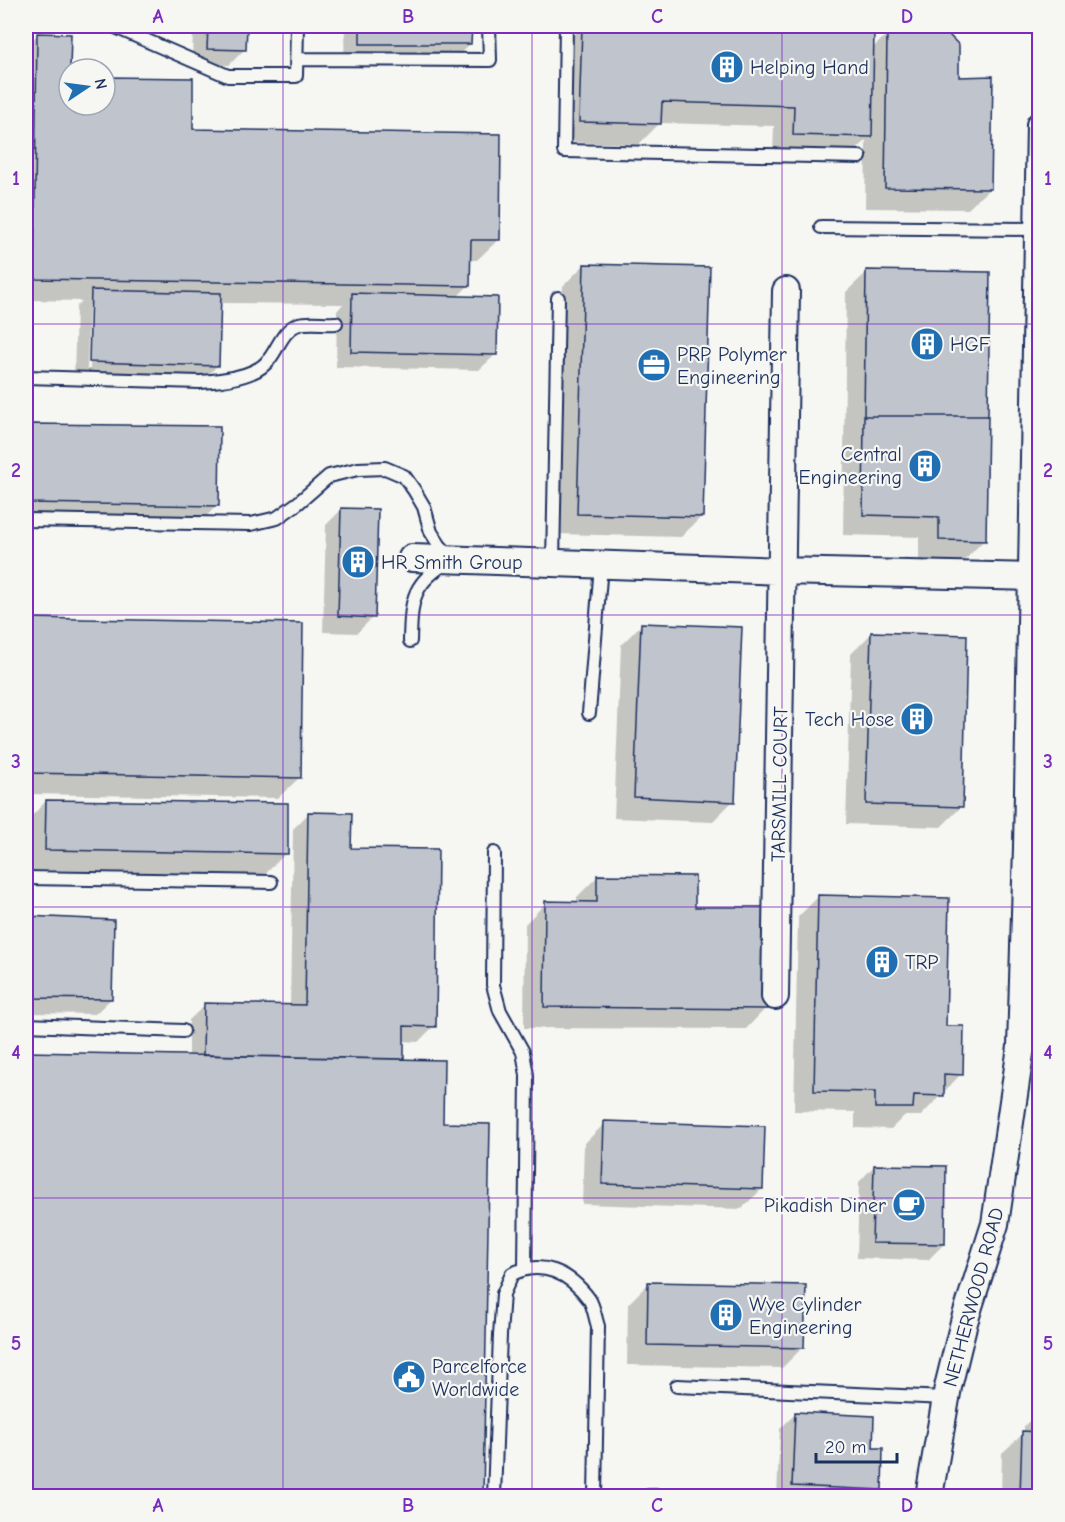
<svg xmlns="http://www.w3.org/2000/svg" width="1065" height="1522" font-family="'Comic Neue',sans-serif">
<rect width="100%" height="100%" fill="#f6f6f2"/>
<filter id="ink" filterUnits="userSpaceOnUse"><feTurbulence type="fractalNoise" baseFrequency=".0167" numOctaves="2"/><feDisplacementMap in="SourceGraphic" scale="12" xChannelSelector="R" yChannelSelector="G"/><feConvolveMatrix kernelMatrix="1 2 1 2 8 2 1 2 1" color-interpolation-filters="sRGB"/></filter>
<g filter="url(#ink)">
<!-- shadow -->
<path fill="#0003" fill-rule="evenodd" d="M193,26h53l-1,23 -16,16 -37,-1z
M345,26h125v18l-16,15h-110z
M582,26l291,7 -1,16 15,-15 71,45 31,110 -21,20 -103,-1 1,-68 -16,17 -77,-2 1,-29 -114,-3 -21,21 -80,-2 3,-95z
M37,35l32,70h36v-27l86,53 307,109 -21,20h-8v25l-12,12 38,58 -16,15 -143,-3 1,-56 6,-7 -123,-1 -2,62 -16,16 -128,-4 2,-70 6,-6 -56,-1v-253zM89,305h3l-2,64h-3z
M584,265l118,251 -21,21 -124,-3 6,-248z
M867,272l117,268 -20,21 -45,-1v-23l-76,-2 3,-243z
M29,425l188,80 -20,21 -171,-2v-95z
M342,509l31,108 -16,16 -34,-1 3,-107z
M26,620l276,5 -3,153 -21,20 -252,-4z
M642,624l91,177 -21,21 -98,-4 7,-173z
M871,634l91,172 -21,21 -95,-3 5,-170z
M46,801l240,52 -21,21 -239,-4v-48z
M309,813l40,36 85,177 -16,16 -15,-1 -1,20 39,63 47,1 -6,371h-456v-442l163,3v-37l16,-15 85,1 3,-177z
M597,877l96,31 73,100 -20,21 -222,-1 1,-104 21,-21h31v-6z
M818,897l127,130 16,47 -40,42h-17l-13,13 -36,-1v-16l-61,-1 4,-194z
M26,918l86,3 -1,78 -16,15 -69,-1z
M605,1123l157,66 -21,20 -159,-5 2,-60z
M874,1166l70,78 -16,16 -71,-2 2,-76z
M649,1283l154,64 -21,21 -155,-3 1,-61z
M1040,1411v85h-39l1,-43 22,-20v-7z
M796,1413l75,36 9,40 -7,7h-96l3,-67z"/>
<!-- building -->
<path fill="#c0c4cd" stroke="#1b2f5e" stroke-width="1.5" d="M208,26h39l-1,24 -39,-1z
M360,26h112l-1,18h-111z
M582,26l292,6 -2,105 -79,-2 1,-29 -132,-4 -1,22 -82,-2z
M37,33l34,1 -2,71h36v-28l88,1v51l308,5 -1,106h-29l-1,46 -436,-7z
M887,33l61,1 11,11v32l34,-1 -2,113 -106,-1z
M584,264l126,3 -7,250 -126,-3z
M866,270l124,2 -2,144h-124z
M91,290l130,3 -2,73 -130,-4z
M352,293l146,4 -1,58 -146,-3z
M864,416h124l-2,125 -47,-1v-23l-76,-2z
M29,424l191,2 -1,80 -191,-3z
M341,508l37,1 -3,109 -37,-2z
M26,618l277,5 -2,155 -275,-5z
M641,623l101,4 -7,175 -101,-5z
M871,632l96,3 -4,172 -97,-3z
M46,800l242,3v51l-243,-4z
M308,812l44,1 -1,35 87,1 -2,178 -32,-1v33l-201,-4 1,-52 101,2z
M597,875l98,1v31h74l-1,102 -224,-2 1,-106 52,1z
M818,895l131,3 -3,128h18l-1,49 -19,-1v22l-30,-1 -1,13h-38v-16l-61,-1z
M26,916l88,4 -2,79 -86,-1z
M26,1052l418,8 -1,63 47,1 -7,372h-457z
M604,1121l161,5 -2,63 -161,-5z
M874,1165l72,1 -1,78 -73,-1z
M648,1282l158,3 -2,63 -157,-3z
M795,1412l79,4 -1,32h10l-1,42 -90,-4z
M1022,1431l18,1v64h-20z"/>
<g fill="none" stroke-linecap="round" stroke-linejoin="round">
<!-- lane casing -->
<g stroke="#1b2f5e" stroke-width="16">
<path id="lane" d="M113,26l115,50h68l1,-50
M566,26l-2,125 296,6
M297,59l193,1 -1,-34
M821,227l217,2
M26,377l174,5c19,-1 53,-5 66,-19 12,-12 15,-33 33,-39 10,-3 26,0 37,-1
M26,520l225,4 26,-6 21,-15 31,-27 29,-7 27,-1 19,8 10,14 10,17 7,25 9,14 12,13c-39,24 -41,37 -42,82
M553,563l5,-265
M589,713l12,-148
M494,853l-1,132 7,26 23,41 4,23 -2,193
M26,878l245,4
M26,1025l157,6
M1021,1047h19
M677,1386l269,12
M494,1496l6,-161 3,-41 9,-20c30,-14 57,-2 77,25 5,7 6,19 9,27l-3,170
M649,1496h20"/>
</g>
<!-- street casing -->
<g stroke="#1b2f5e" stroke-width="30">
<path id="street" d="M412,558l370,13 249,6
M775,996l11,-705
M929,1496l19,-109 16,-65 31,-98 26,-177 6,-200 13,-722"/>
</g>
<!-- lane -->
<use href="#lane" stroke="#f6f6f2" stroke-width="12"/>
<!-- street -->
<use href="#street" stroke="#f6f6f2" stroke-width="26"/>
</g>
</g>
<!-- grid -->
<path fill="none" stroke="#7b2cbf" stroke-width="1.5" stroke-opacity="0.55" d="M283,26v1470M532,26v1470M782,26v1470M26,324h1014M26,615h1014M26,907h1014M26,1198h1014"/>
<!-- icons -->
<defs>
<g id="building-disc" transform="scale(1.725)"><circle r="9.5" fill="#1f6fb2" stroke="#f6f6f2"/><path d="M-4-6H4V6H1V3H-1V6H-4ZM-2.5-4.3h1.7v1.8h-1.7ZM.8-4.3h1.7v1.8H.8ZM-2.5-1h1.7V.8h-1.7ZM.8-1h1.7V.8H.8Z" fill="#fff"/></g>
<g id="office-disc" transform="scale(1.725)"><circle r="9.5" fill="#1f6fb2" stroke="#f6f6f2"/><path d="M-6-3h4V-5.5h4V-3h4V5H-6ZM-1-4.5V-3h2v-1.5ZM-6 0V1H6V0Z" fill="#fff"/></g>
<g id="cafe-disc" transform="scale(1.725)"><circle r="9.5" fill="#1f6fb2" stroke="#f6f6f2"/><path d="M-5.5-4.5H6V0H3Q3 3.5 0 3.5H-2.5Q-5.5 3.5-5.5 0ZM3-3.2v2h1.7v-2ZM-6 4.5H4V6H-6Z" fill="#fff"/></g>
<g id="civic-disc" transform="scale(1.725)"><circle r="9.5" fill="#1f6fb2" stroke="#f6f6f2"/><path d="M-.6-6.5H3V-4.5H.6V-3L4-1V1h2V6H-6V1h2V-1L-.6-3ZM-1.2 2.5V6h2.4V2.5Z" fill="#fff"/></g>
</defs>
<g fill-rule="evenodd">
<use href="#building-disc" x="727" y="67"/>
<use href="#building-disc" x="927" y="344"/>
<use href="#office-disc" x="654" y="365"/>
<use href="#building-disc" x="925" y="466"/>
<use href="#building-disc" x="358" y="562"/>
<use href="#building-disc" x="917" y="719"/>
<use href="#building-disc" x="882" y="962"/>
<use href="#cafe-disc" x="909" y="1205"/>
<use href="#building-disc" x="726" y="1315"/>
<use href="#civic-disc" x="409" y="1377"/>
</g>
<g text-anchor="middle" stroke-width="4.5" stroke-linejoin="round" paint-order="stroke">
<!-- poi labels -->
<g font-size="20" fill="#1b2f5e" stroke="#f6f6f2" text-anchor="start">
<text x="750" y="74">Helping Hand</text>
<text x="950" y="351">HGF</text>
<text x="677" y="361">PRP Polymer<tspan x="677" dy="23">Engineering</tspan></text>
<text x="902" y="461" text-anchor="end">Central<tspan x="902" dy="23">Engineering</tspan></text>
<text x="381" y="569">HR Smith Group</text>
<text x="894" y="726" text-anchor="end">Tech Hose</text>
<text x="905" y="969">TRP</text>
<text x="886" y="1212" text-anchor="end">Pikadish Diner</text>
<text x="749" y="1311">Wye Cylinder<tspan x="749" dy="23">Engineering</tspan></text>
<text x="432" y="1373">Parcelforce<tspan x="432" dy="23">Worldwide</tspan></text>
</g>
<!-- street labels -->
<g font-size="20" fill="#1b2f5e" stroke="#f6f6f2">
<text transform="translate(779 784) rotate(-89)" y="7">TARSMILL COURT</text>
<text transform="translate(973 1297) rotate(-75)" y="7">NETHERWOOD ROAD</text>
</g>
</g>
<!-- margin -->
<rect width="1065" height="1522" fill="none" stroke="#f6f6f2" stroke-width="66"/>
<!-- north arrow -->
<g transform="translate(87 87) rotate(77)"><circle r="28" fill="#f6f6f2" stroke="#9ea6b7" stroke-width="1.5"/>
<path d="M0-4.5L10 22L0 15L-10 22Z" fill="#1f6fb2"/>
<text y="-9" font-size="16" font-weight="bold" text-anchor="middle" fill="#1b2f5e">N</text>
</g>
<!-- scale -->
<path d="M816 1453v9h81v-9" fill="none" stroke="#1b2f5e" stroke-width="3"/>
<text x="825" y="1453" font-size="18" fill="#1b2f5e" stroke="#f6f6f2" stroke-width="4.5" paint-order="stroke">20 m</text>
<rect x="33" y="33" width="999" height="1456" fill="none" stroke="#7b2cbf" stroke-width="2"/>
<g font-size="20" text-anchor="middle" font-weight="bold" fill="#7b2cbf">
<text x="158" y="23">A</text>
<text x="408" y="23">B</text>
<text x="657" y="23">C</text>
<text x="907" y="23">D</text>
<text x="16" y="185">1</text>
<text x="1048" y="185">1</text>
<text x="16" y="477">2</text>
<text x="1048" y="477">2</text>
<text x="16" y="768">3</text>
<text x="1048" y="768">3</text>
<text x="16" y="1059">4</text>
<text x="1048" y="1059">4</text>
<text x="16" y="1350">5</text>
<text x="1048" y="1350">5</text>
<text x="158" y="1512">A</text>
<text x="408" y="1512">B</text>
<text x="657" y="1512">C</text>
<text x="907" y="1512">D</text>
</g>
</svg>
